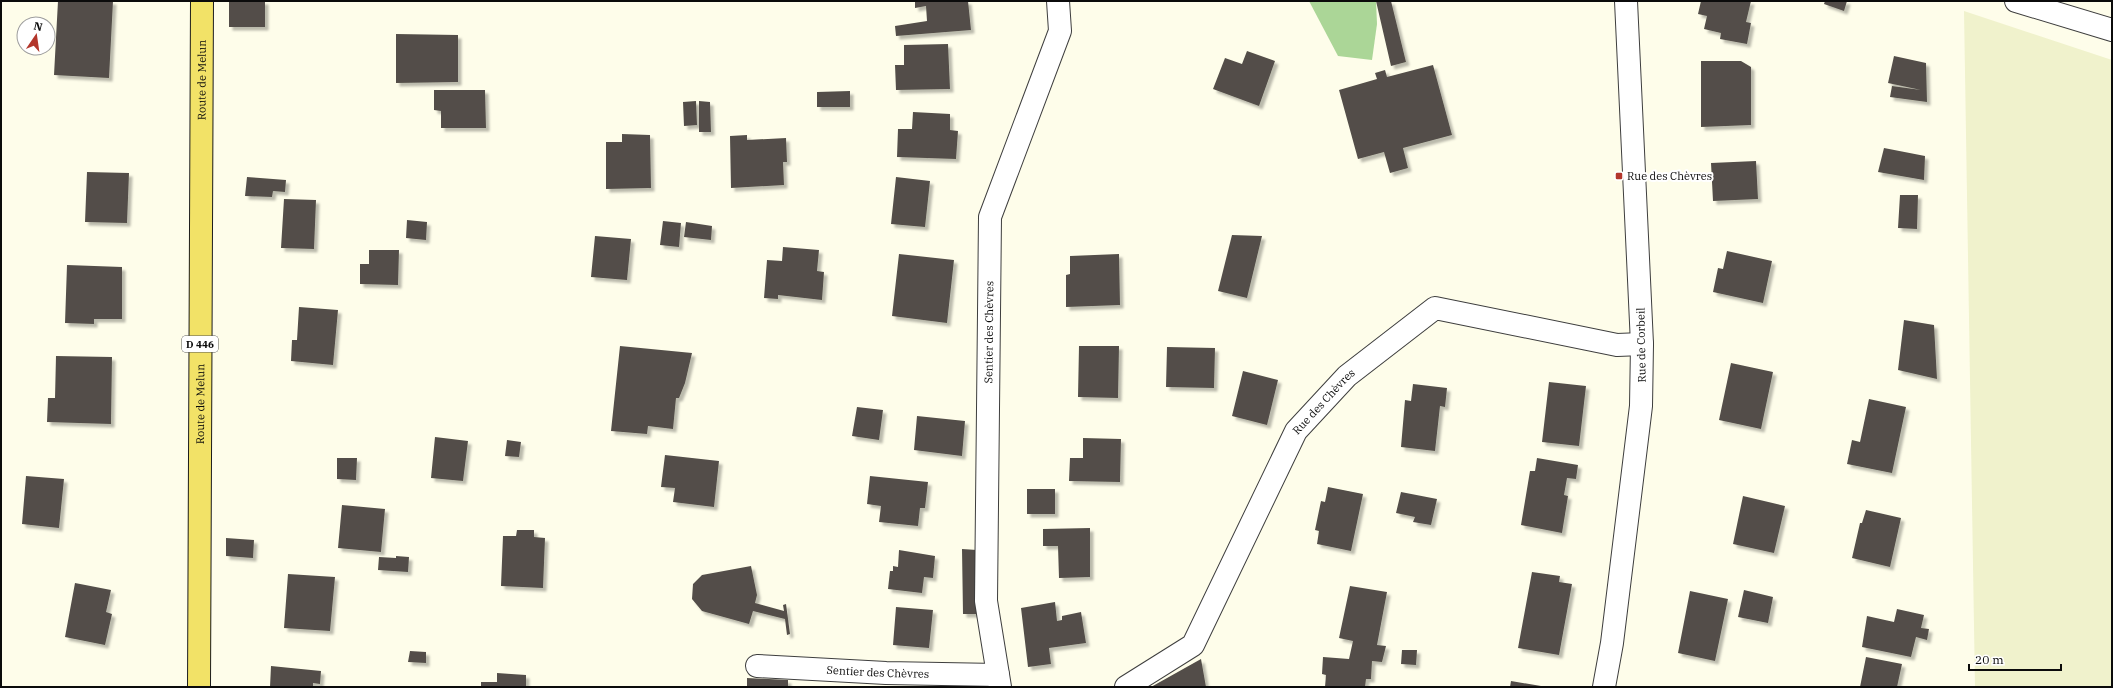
<svg xmlns="http://www.w3.org/2000/svg" width="2113" height="688" font-family="'IBM Plex Serif',serif">
<defs>
<filter id="shadow"><feDropShadow dx="3.5" dy="3.5" stdDeviation="1" flood-color="#0004"/></filter>
</defs>
<rect width="100%" height="100%" fill="#fefdea"/>
<!-- farmland -->
<path fill="#f0f2cc" d="M1964,11l148,49v627h-137z"/>
<!-- forest -->
<path fill="#abd697" d="M1309,1h67l1,23 -5,36 -34,-4z"/>
<!-- building -->
<path fill="#534e48" filter="url(#shadow)" d="M58,1h55l-4,77 -55,-3z
M229,1h36v26h-36z
M915,1h53l3,29 -75,6 -1,-10 32,-5 -1,-15 -11,2z
M1376,1h15l15,61 -15,4z
M1701,1h50l-5,21 5,1 -4,21 -27,-5 1,-6 -17,-4 3,-13 -9,-2z
M1825,1h22l-3,10 -20,-7z
M396,34l62,1v47l-62,1z
M948,44l2,45 -54,1 -1,-25h9v-20z
M1247,51l28,10 -16,45 -46,-17 12,-31 17,6z
M1894,56l32,7 1,39 -37,-5 2,-11 29,4 -33,-7z
M1701,61h40l10,6v58l-50,2z
M1433,65l19,70 -49,13 5,20 -18,5 -6,-21 -26,7 -19,-69 38,-11 -2,-6 10,-3 2,7z
M434,90h51l1,38h-45v-17l-7,-1z
M850,91v16h-33v-15z
M696,101l1,24 -13,1 -1,-24z
M699,101l11,1 1,30h-12z
M913,112l37,2v16l8,1 -2,28 -59,-2 1,-28h14z
M622,134l28,1 1,53 -45,1v-47h16z
M747,135v5l39,-2 1,24h-4l1,23 -53,3 -1,-52z
M1884,148l41,8 -1,24 -46,-8z
M1756,161l2,38 -45,2 -2,-38z
M87,172l42,1 -2,50 -42,-1z
M247,177l39,3 -1,12 -12,-1 -1,6 -27,-1z
M896,177l34,4 -5,46 -34,-3z
M1900,195h18l-1,34 -19,-1z
M284,199l32,1 -2,49 -33,-1z
M407,220l20,2 -1,18 -20,-2z
M663,221l18,2 -2,24 -19,-2z
M686,222l26,4 -1,14 -27,-3z
M1232,235l30,1 -15,62 -29,-7z
M595,236l36,3 -4,41 -36,-3z
M783,247l36,3 -2,21 7,1 -2,28 -44,-5v4l-14,-1 3,-38 15,1z
M369,250h30l-1,35 -38,-1v-20h9z
M1727,251l45,10 -9,42 -50,-11 5,-24 5,1z
M899,254l55,6 -7,63 -55,-7z
M1119,254l1,51 -54,2v-32l4,-1v-18z
M67,265l55,2v52h-28v5l-29,-1z
M299,307l39,3 -5,55 -42,-4 1,-21h5z
M1904,320l30,5 3,54 -39,-9z
M620,346l72,7 -7,30 -6,15h-3l-3,31 -25,-3 -1,8 -36,-3z
M1079,346h40l-1,52 -40,-1z
M1167,347l48,1 -1,40 -48,-1z
M56,356l56,1 -1,67 -64,-2 1,-24h7z
M1731,363l42,9 -12,57 -42,-9z
M1243,371l35,9 -11,45 -35,-9z
M1549,382l37,4 -7,60 -37,-4z
M1413,384l34,4 -2,19 -5,-1 -5,45 -34,-4 4,-47 6,1z
M1869,399l37,8 -14,66 -45,-9 5,-24 8,2z
M857,407l26,3 -4,30 -27,-4z
M917,416l48,5 -3,35 -48,-6z
M435,437l33,4 -5,40 -32,-3z
M1083,438l38,1 -1,43 -51,-1 1,-23h13z
M507,440l14,2 -2,15 -14,-1z
M665,455l54,6 -5,46 -41,-5 2,-14 -14,-1z
M337,458h20l-1,22 -19,-1z
M1537,458l41,7 -2,14 -9,-1 -3,17 4,1 -6,37 -41,-8 9,-54h5z
M26,476l38,3 -5,49 -37,-4z
M870,476l58,6 -3,26h-5l-2,18 -39,-4 2,-16 -14,-2z
M1328,487l35,7 -12,57 -34,-7 2,-13 -4,-1 6,-29 4,1z
M1027,489h28v25h-28z
M1401,492l36,7 -6,26 -18,-3 2,-5 -19,-4z
M1743,496l42,10 -11,47 -41,-9z
M342,505l43,4 -4,43 -43,-4z
M1866,510l35,8 -11,49 -38,-9 8,-35h2z
M1090,528v49l-31,1 -1,-32h-15v-17z
M517,530h17v7l11,1 -2,50 -42,-2 2,-50h13z
M226,538l28,2 -1,18 -27,-2z
M962,549l15,1 1,64h-15z
M899,550l36,6 -2,22 -9,-1 -2,16 -34,-4 2,-18h3v-5l5,1z
M396,556l13,1 -1,15 -30,-2 1,-13 17,1z
M751,566l6,29 -2,8 29,8 -1,-6 3,-1 4,30 -3,1 -2,-16 -32,-8 -4,13 -47,-13 -10,-12 1,-15 9,-9z
M1532,572l28,4 -1,6 13,2 -13,71 -41,-7z
M288,574l47,3 -5,54 -46,-3z
M75,583l36,7 -5,22 6,2 -7,31 -40,-8z
M1350,586l37,6 -10,53 9,1 -4,16 -10,-1 -1,18h-5l-1,8h-40l1,-12 -4,-1 1,-17 26,2 4,-18 -14,-3z
M1744,590l29,7 -5,26 -30,-6z
M1690,591l38,8 -13,62 -37,-8z
M1055,602l2,19 5,-1v-4l19,-4 5,31 -37,5 2,16 -23,3 -7,-59z
M896,607l37,3 -4,38 -36,-3z
M1897,609l27,6 -3,13 8,1 -2,11 -11,-3 -5,20 -49,-10 5,-31 27,6z
M1402,650h15l-1,15 -15,-1z
M410,651l16,1v11l-18,-1z
M1866,657l36,7 -5,23h-37z
M1201,659l5,28h-55z
M271,666l50,5 -1,13 -7,-1v4h-43z
M497,673l29,2v12h-45v-5h16z
M747,678l41,2v7h-41z
M1511,681l30,5v1h-31z"/>
<g fill="none" stroke-linecap="round" stroke-linejoin="round">
<!-- minor casing -->
<g stroke="#3e3e3e" stroke-width="24">
<g id="minor">
<path d="M2016,1l96,29"/>
<path id="s1" d="M757,666l129,7 112,2"/>
<path id="s2" d="M1000,687l-14,-86 4,-384 70,-186 -2,-30"/>
<path id="s3" d="M1126,687l67,-42 103,-214 51,-55 88,-68 182,37 25,-1"/>
<path d="M1604,687l8,-44 29,-237 1,-62 -16,-343"/>
</g>
</g>
<!-- major casing -->
<g stroke="#1c1c1c" stroke-width="24">
<g id="major">
<path id="s4" d="M199,687l3,-686"/>
</g>
</g>
<!-- minor -->
<use href="#minor" stroke="#fff" stroke-width="22"/>
<!-- major -->
<use href="#major" stroke="#f2e267" stroke-width="22"/>
</g>
<!-- markers -->
<rect fill="#b3362b" stroke="#fff" stroke-width="1.5" x="1615" y="172" width="8" height="8" rx="2"/>
<g text-anchor="middle" stroke-width="4" stroke-linejoin="round" paint-order="stroke">
<!-- shield labels -->
<rect fill="#fff" stroke="#545454" stroke-width="1" x="182" y="336" width="36" height="16" rx="3"/>
<g font-size="10" font-weight="bold" fill="#0b0b0b">
<text x="200" y="348">D 446</text>
</g>
<!-- street labels -->
<g font-size="11" fill="#0b0b0b" stroke="#fff">
<text dy="4" stroke="none"><textPath href="#s4" startOffset="607">Route de Melun</textPath></text>
<text dy="4" stroke="none"><textPath href="#s2" startOffset="356">Sentier des Chèvres</textPath></text>
<text transform="translate(1641 345) rotate(-91)" y="4">Rue de Corbeil</text>
<text dy="4" stroke="none"><textPath href="#s3" startOffset="357">Rue des Chèvres</textPath></text>
<text dy="4" stroke="none"><textPath href="#s4" startOffset="283">Route de Melun</textPath></text>
<text dy="4" stroke="none"><textPath href="#s1" startOffset="121">Sentier des Chèvres</textPath></text>
</g>
<!-- poi labels -->
<g font-size="11" fill="#0b0b0b" stroke="#fff" text-anchor="start">
<text x="1627" y="180">Rue des Chèvres</text>
</g>
</g>
<!-- border -->
<rect width="2113" height="688" fill="none" stroke="#0b0b0b" stroke-width="4"/>
<!-- north arrow -->
<g transform="translate(36 36) rotate(13)"><circle r="19" fill="#ffffff" stroke="#9d9d9d"/>
<path d="M0-3L7 15L0 10L-7 15Z" fill="#b3362b"/>
<text y="-6" font-size="11" font-weight="bold" text-anchor="middle" fill="#0b0b0b">N</text>
</g>
<!-- scale -->
<path d="M1969 664v6h92v-6" fill="none" stroke="#0b0b0b" stroke-width="2"/>
<text x="1975" y="664" font-size="12" fill="#0b0b0b" stroke="#ffffff" stroke-width="3" paint-order="stroke">20 m</text>
</svg>
